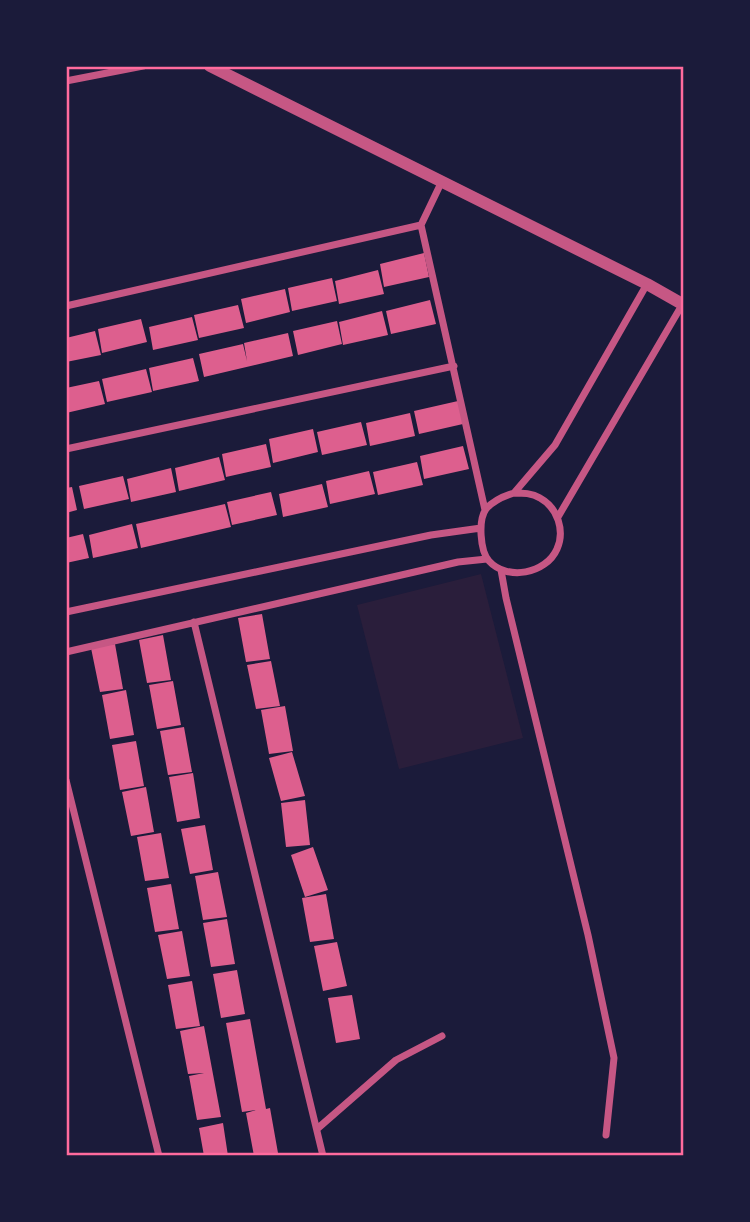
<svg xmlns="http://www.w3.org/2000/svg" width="750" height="1222" font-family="Overpass,sans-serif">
<rect width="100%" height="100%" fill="#1b1b3a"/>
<!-- green -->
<path fill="#2a1e3b" d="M481,574l42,164 -124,31 -42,-164z"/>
<!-- building -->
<path fill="#dd5f8e" d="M424,253l5,24 -45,10 -4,-23z
M378,270l6,24 -45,10 -4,-23z
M332,278l5,23 -45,10 -4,-23z
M285,289l5,23 -44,11 -5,-24z
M430,300l6,24 -45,10 -5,-23z
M238,305l6,23 -45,10 -5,-23z
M382,311l6,24 -45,10 -4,-23z
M192,317l6,23 -45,10 -4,-23z
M141,319l6,23 -45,11 -4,-24z
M337,321l5,23 -44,11 -5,-24z
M95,331l6,24 -35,7v-24z
M288,333l5,23 -89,21 -5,-23 44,-10 4,17 -3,-18z
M193,358l6,23 -46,10 -4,-23z
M146,369l6,23 -45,10 -5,-23z
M99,381l6,23 -39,9v-25z
M458,401l5,23 -44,10 -5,-23z
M410,413l5,23 -45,10 -4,-23z
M361,422l6,23 -45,10 -5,-23z
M313,429l5,23 -45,11 -4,-24z
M266,444l5,23 -45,10 -4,-23z
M463,446l6,23 -45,10 -4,-23z
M219,457l6,23 -46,11 -4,-23z
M417,462l6,23 -45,10 -5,-23z
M171,468l5,24 -45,10 -4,-23z
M369,471l6,23 -45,10 -4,-23z
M123,476l6,23 -45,10 -5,-23z
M322,484l6,23 -45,10 -4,-23z
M72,487l5,23 -11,3v-25z
M271,492l6,23 -45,10 -5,-23z
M225,504l6,23 -90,21 -5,-24z
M132,524l6,24 -45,10 -4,-23z
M83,534l6,24 -23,5v-25z
M262,614l8,45 -24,3 -8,-44z
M163,635l8,45 -24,3 -8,-43z
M115,644l8,45 -23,3 -9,-44z
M271,661l9,45 -24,3 -9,-44z
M173,681l8,44 -24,4 -8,-44z
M126,690l8,45 -24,4 -8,-44z
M285,706l8,45 -24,3 -8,-44z
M184,727l8,45 -24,3 -8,-44z
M136,741l8,45 -24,4 -8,-45z
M292,752l13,44 -24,5 -12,-43z
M193,773l7,45 -23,4 -8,-45z
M146,787l8,45 -23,4 -9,-44z
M305,800l5,45 -24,2 -5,-44z
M205,825l8,45 -23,4 -9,-45z
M161,833l8,45 -24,3 -8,-44z
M313,847l15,43 -23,7 -14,-42z
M218,872l9,45 -24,3 -8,-44z
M171,884l8,45 -24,3 -8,-44z
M326,894l8,45 -24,3 -8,-44z
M227,919l8,45 -24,3 -8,-44z
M182,931l8,45 -23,3 -9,-44z
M337,942l10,44 -24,5 -9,-45z
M237,970l8,44 -24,4 -8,-44z
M192,981l8,45 -24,3 -8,-44z
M352,995l8,44 -24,4 -8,-45z
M250,1019l16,90 4,-1 8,45 -24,3 -8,-43 10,-3 -14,2 -16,-89z
M204,1026l17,91 -24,3 -8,-44 15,-3 -16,1 -8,-43z
M223,1123l5,33h-24l-5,-28z"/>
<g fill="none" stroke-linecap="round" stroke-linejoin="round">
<!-- minor -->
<path stroke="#c65784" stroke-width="7" d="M66,81l77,-15
M421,225l64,285
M66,306l355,-81 21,-44
M66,449l388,-83
M514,493c9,0 18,0 26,5 18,10 25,33 17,51 -11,25 -50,32 -68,12 -9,-10 -11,-41 -3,-52 7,-8 18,-13 28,-16z
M514,493l41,-48 92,-161
M558,517l124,-212
M501,570l5,28 82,337 26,123 -8,77
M66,612l365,-77 50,-7
M194,622l129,534
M66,652l392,-90 29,-3
M66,780l93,376
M317,1129l79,-69 46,-24"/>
<!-- tertiary -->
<path stroke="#c65784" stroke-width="12" d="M210,66l437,218 37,21"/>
</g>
<!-- border -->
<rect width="750" height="1222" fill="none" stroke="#1b1b3a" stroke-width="136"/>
<rect x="68" y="68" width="614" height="1086" fill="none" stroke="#ff6b9d" stroke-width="2.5"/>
</svg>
